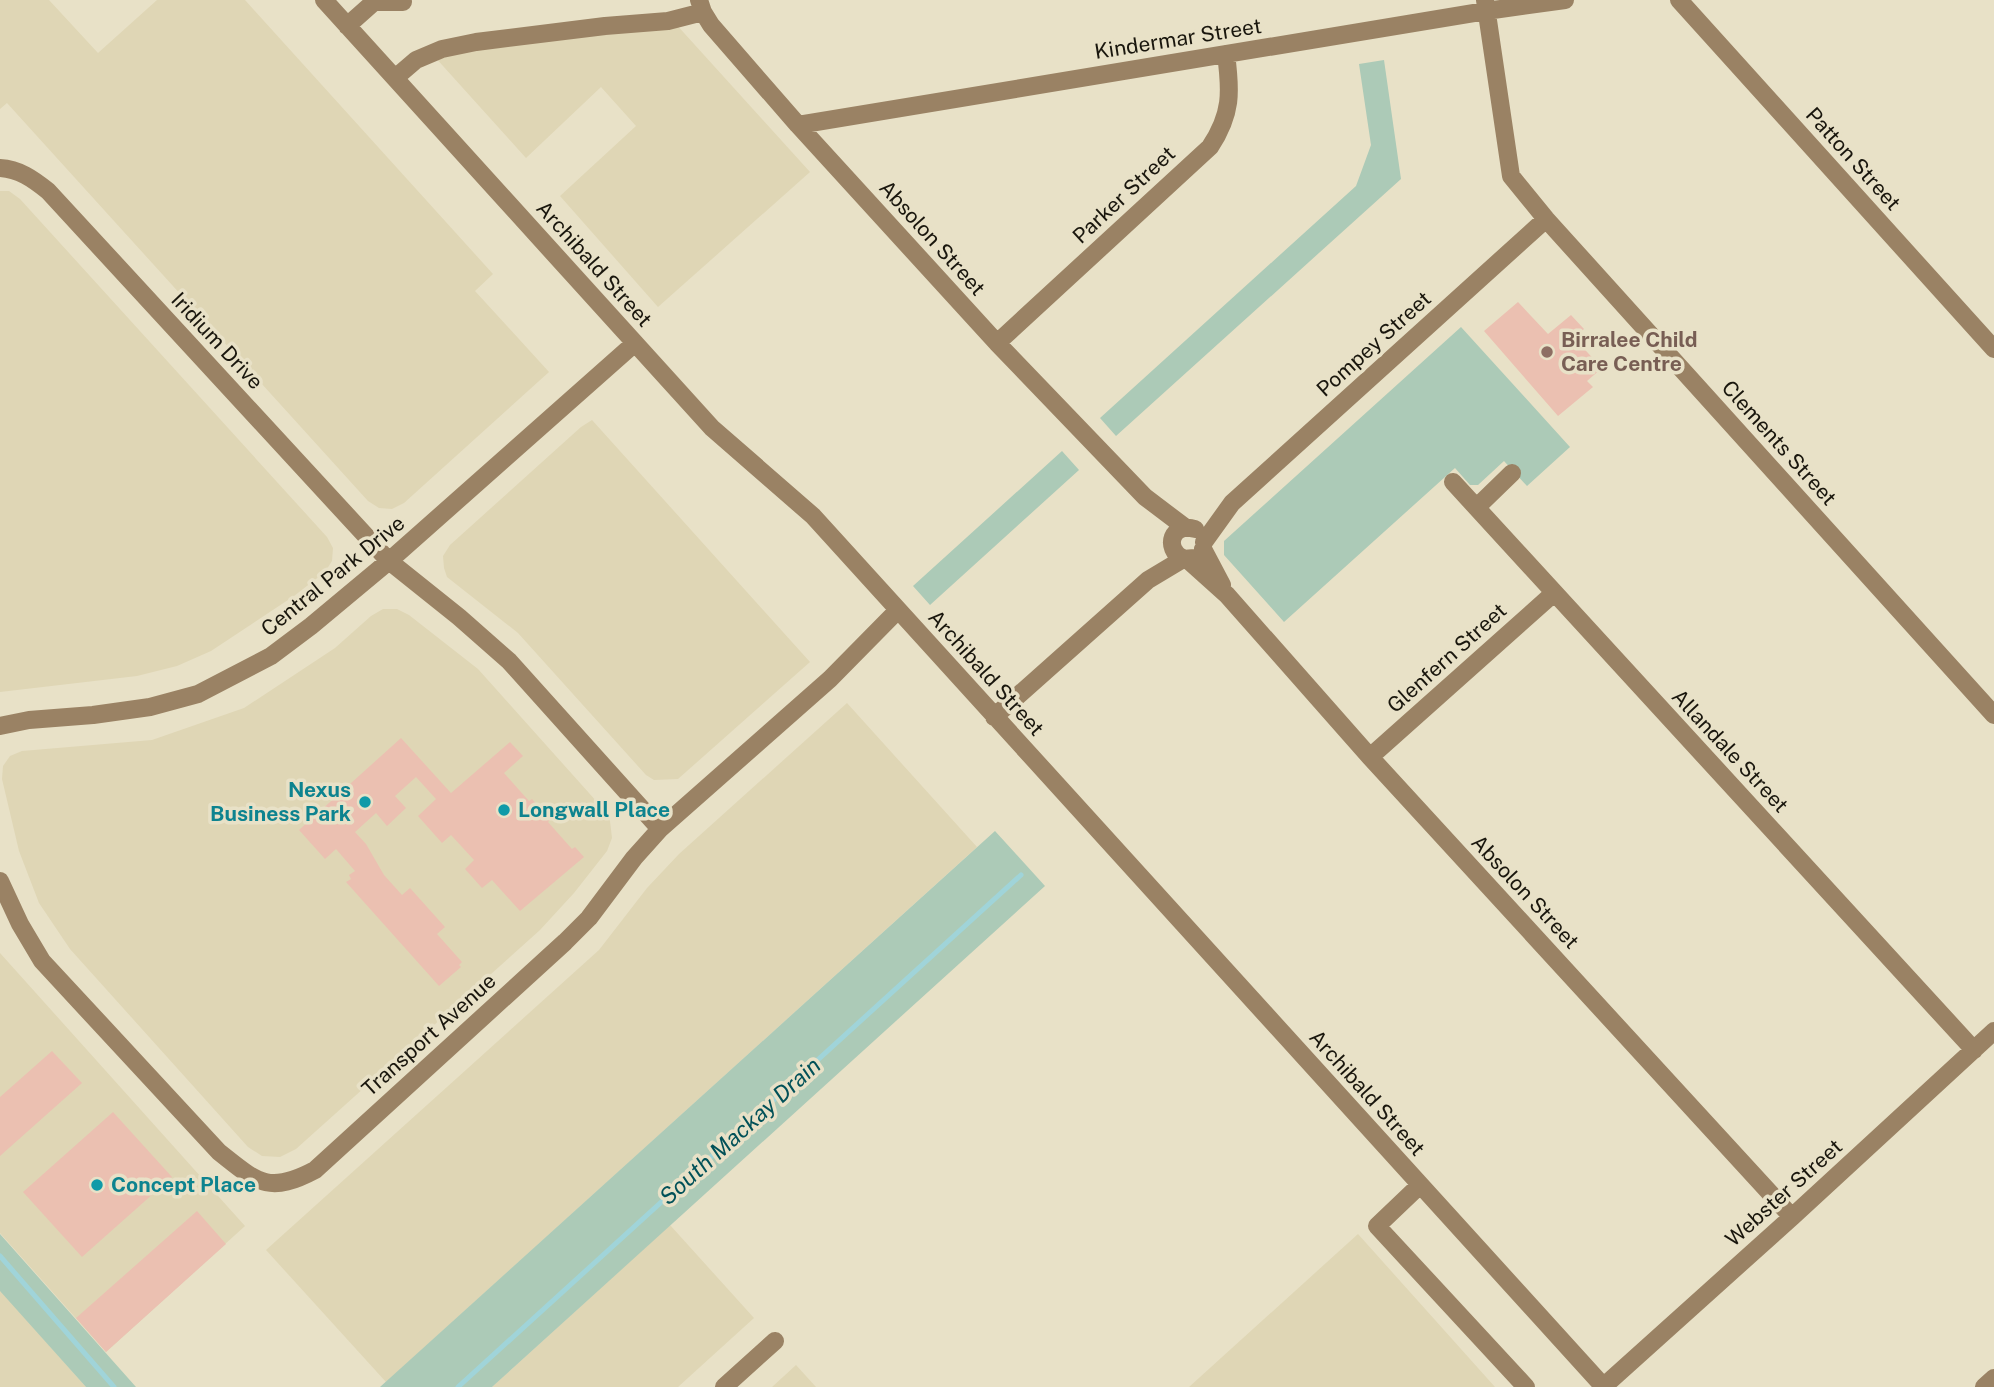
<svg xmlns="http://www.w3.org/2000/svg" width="1994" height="1387" font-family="'Public Sans',sans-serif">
<rect width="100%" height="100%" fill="#e8e1c7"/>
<!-- built -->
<path fill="#dfd6b5" d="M0,0h49l49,53 59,-53h88l248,274 -18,17 74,81 -145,131 -12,6 -13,-1 -11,-7 -361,-398 -7,6z
M675,23l135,149 -152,135 -98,-111 76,-70 -35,-39 -75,71 -92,-102z
M0,191h9l11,8 307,338 6,11 -1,13 -7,11 -31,24 -83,55 -34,15 -40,10 -137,16z
M592,420l218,242 -132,117 -24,1 -8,-5 -128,-142 -71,-56 -3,-9 -1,-12 7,-11 131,-118z
M383,609h14l12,6 69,54 128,143 4,9 2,17 -5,13 -33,42 -34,37 -244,219 -16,8 -18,-1 -14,-9 -178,-198 -31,-46 -20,-52 -17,-72 1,-13 7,-10 12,-5 130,-11 92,-32 91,-60 36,-32z
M847,703l130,144 -591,535 -120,-132 333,-300 48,-62 32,-34z
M0,953l245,273 -139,126 -106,-119z
M670,1225l84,93 -76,69h-186z
M1358,1234l137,153h-306z
M0,1290l86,97h-86z
M796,1365l20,22h-44z"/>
<!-- green -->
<path fill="#accab7" d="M1384,60l17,119 -285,257 -16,-18 256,-232 15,-41 -12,-81z
M1461,327l109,120 -43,39 -23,-25 -26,24h-8l-15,-17 -171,154 -60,-67v-14z
M1062,451l17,19 -149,135 -17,-19z
M995,831l50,55 -553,501h-112z
M0,1234l136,153h-50l-86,-96z"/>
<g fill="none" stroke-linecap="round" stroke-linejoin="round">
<!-- stream -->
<path stroke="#a0d4d9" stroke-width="5" d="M0,1256l114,131
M458,1387l563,-512"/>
</g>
<!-- building -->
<path fill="#ebc0b1" d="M1518,302l30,32 23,-19 13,14 -10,9 28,30 -15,13 6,6 -35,29 -74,-85z
M401,738l50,55 59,-51 13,14 -19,17 25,28 3,-2 18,21 -2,2 24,27 3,-2 9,10 -64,54 -28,-31 -10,8 -17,-19 9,-9 -23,-25 -9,8 -24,-27 18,-17 -20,-22 -21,19 11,12 -19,18 -11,-13 -21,19 11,12 18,31 18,20 8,-7 35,39 -8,7 25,28 -3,3 2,2 -22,19 -93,-104 5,-3 -2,-4 6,-4 -19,-22 -11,10 -26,-29z
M52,1051l30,32 -82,73v-59z
M113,1112l59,65 -90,80 -59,-65z
M197,1211l29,33 -120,108 -30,-34z"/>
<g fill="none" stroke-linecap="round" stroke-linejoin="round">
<!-- minor -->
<path stroke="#9a8264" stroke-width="18" d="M324,0l388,428 101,88 791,871
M374,0v2h29
M699,0l4,12 8,13 87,100 199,218 148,154 41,31
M1485,0l26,176 35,43 448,496
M1679,0l315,349
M347,26l27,-24
M395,78l21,-18 26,-11 34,-7 129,-16 63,-5 35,-9
M798,125l688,-114 79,-11
M0,168c19,1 33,11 48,23l341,370 70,56 50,44 151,168
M997,343l213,-196c22,-33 21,-55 16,-93
M1453,482l521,568
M1477,507l35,-34
M1204,542l28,-39 314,-284
M1203,549l19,36
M1183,559c-20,-11 -11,-37 12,-30
M1188,560l39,35 143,162 422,460
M994,717l154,-137 35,-21 12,-1
M0,726l29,-6 64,-5 57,-8 48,-13 73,-38 40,-30 78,-65 246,-218
M1370,757l184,-164
M0,881l20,43 22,37 177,191c38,30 49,43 96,18l250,-228 24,-24 45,-60 26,-29 170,-150 68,-69
M1420,1185l-43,41 149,161
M724,1387l51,-46
M1603,1387l189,-170 202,-186
M1984,1387l10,-9"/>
</g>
<!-- markers -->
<circle fill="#8d6e63" stroke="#e8e1c7" stroke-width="2.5" cx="1547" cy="352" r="7"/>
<g fill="#0f9aa8" stroke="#e8e1c7" stroke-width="2.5">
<circle cx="365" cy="802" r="7"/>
<circle cx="504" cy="810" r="7"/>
<circle cx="97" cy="1185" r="7"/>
</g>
<g text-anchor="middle" stroke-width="7" stroke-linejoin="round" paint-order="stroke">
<!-- street labels -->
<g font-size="21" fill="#19160d" stroke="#e8e1c7">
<text transform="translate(1178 39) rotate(-9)" y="7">Kindermar Street</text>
<text transform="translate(1853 159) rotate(48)" y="7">Patton Street</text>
<text transform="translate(1124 195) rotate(-43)" y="7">Parker Street</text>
<text transform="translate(932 238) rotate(48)" y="7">Absolon Street</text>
<text transform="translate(594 264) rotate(48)" y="7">Archibald Street</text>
<text transform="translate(217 341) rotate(47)" y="7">Iridium Drive</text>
<text transform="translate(1374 344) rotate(-42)" y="7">Pompey Street</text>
<text transform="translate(1779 443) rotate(48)" y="7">Clements Street</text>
<text transform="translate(333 576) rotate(-39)" y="7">Central Park Drive</text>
<text transform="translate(1447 658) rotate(-42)" y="7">Glenfern Street</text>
<text transform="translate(986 673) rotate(48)" y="7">Archibald Street</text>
<text transform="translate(1730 751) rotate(47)" y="7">Allandale Street</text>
<text transform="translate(1525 892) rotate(47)" y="7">Absolon Street</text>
<text transform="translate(429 1035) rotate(-42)" y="7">Transport Avenue</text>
<text transform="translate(1367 1093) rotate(48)" y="7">Archibald Street</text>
<text transform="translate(1784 1193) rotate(-42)" y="7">Webster Street</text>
</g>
<!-- education labels -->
<g font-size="21" font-weight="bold" fill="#785e54" stroke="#e8e1c7" text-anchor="start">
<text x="1561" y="347">Birralee Child<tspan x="1561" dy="24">Care Centre</tspan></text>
</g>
<!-- culture labels -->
<g font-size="21" font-weight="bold" fill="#0d838f" stroke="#e8e1c7" text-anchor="start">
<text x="351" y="797" text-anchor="end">Nexus<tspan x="351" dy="24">Business Park</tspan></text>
<text x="518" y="817">Longwall Place</text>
<text x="111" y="1192">Concept Place</text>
</g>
<!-- water labels -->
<g font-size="23" font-style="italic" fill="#025158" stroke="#e8e1c7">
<text transform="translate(740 1131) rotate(-42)" y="8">South Mackay Drain</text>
</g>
</g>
</svg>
